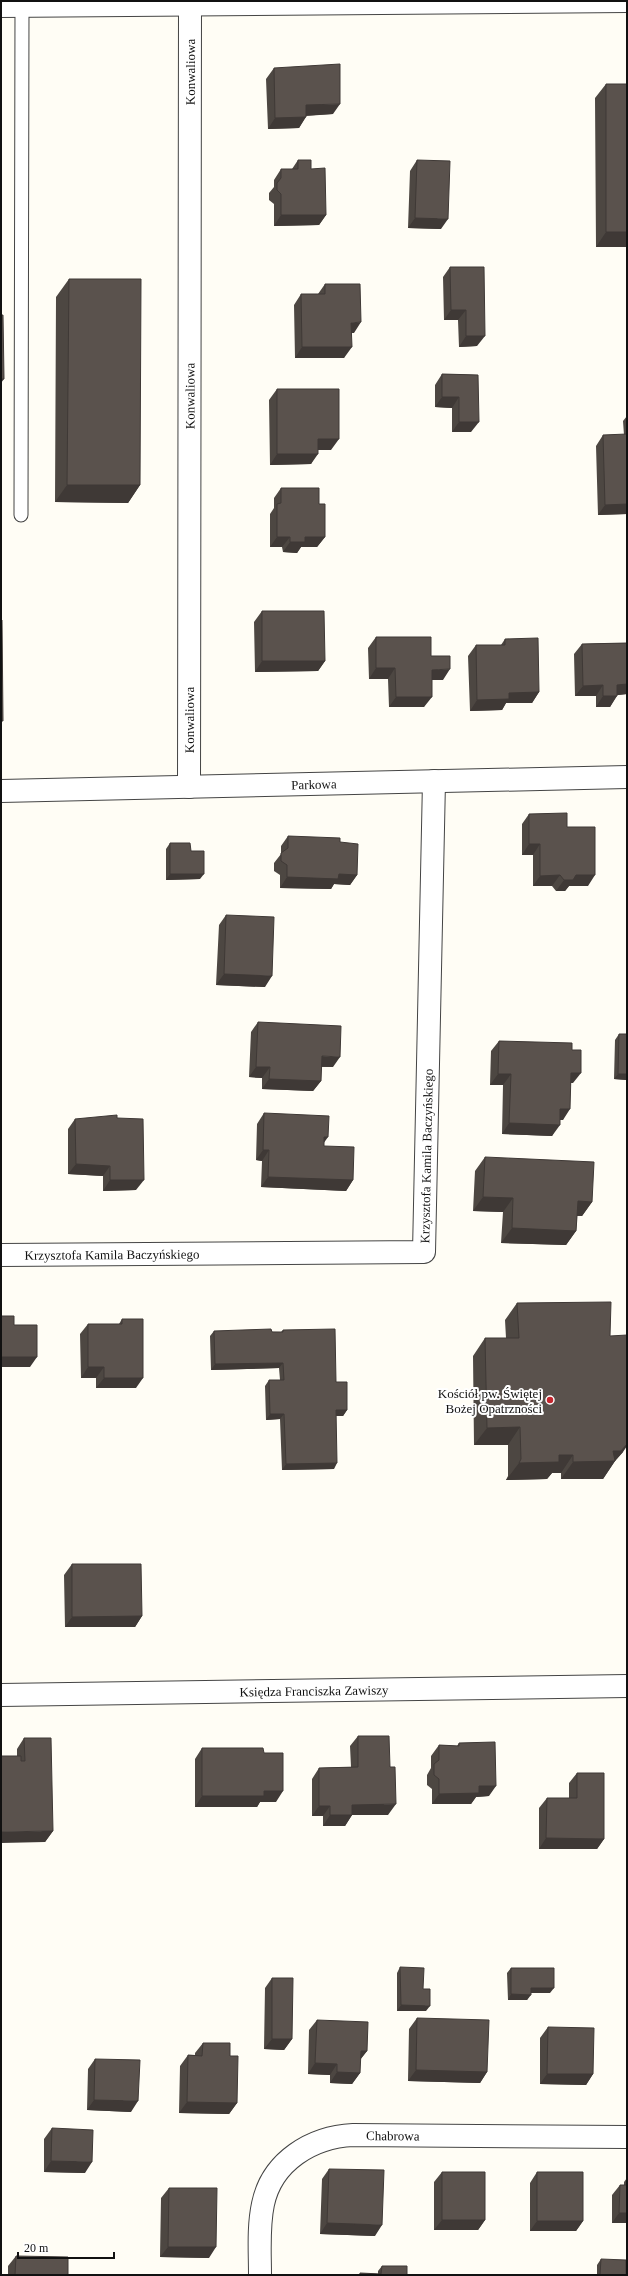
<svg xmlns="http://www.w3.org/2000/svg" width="628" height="2276" font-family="Georgia,serif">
<rect width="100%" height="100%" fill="#fffdf5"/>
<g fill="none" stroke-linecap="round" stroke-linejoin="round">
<!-- lane casing -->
<g stroke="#444" stroke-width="15">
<path id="lane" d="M21,515l1,-509"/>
</g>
<!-- street casing -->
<g stroke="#444" stroke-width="24">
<g id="street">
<path d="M1,6l626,-5"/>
<path id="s1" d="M189,787l1,-782"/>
<path id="s2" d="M1,791l626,-14"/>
<path id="s3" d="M1,1255l423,-3 10,-471"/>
<path id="s4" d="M1,1695l626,-9"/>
<path id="s5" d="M260,2275c0,-23 -2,-48 3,-71 9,-43 49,-67 90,-69l274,2"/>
</g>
</g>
<!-- lane -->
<use href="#lane" stroke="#fff" stroke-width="13"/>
<!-- street -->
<use href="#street" stroke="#fff" stroke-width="22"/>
</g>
<!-- wall -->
<path fill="#4d4742" d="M274,68l59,46 -27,2 -7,12 -31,1 -2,-50z
M606,84l21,163h-31l-1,-149z
M298,160l13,9 15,46 -7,10 -45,1v-22l-5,-4v-7l5,-6v-7l7,-11h11z
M417,160l24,69 -33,-1 2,-57z
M450,267h34l-7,79 -18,1 -1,-27h-14l-1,-43z
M69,279l71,206 -12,18 -73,-1 1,-205z
M325,284l29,49h-2l-8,25h-49l-1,-53 7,-11h17z
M442,374l36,1 -7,57h-19v-24l-17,-1v-22z
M277,389l54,61h-13l-7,14 -41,1 -1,-65z
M627,416v98l-29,1 -2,-69 7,-11h21l-1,-14z
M281,488l38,16 6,33 -8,10h-16l-4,6 -14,-1 -1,-5h-12v-33l4,-6v-10z
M262,611l63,50 -7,10 -63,1 -1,-50z
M376,637l55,19 12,24h-11l-8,27h-35l-1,-28h-19l-1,-31z
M505,639l34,53 -7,11h-26l-4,7 -32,1 -2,-55 8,-11h25z
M627,643v51l-10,1 -7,12h-14v-11h-21l-1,-42 8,-10z
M529,814l38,13 21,59h-19l-4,5h-9l-4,-5h-19v-31h-11v-31z
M288,836l52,6 17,33 -7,10 -16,-1 -3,5 -51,-1v-13l-6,-4v-8l7,-9v-8z
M170,843l21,8 9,28 -34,1v-31z
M226,915l39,72 -49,-2 3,-60z
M258,1022l75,45h-12v14l-8,10 -51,-2v-11l-13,-1 2,-45z
M619,1034l8,46 -13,-1 1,-39z
M499,1041l73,9 1,33h-2l-8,37h-3l-8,16 -50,-2 1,-49h-13l1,-34z
M264,1113l60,30v3l29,34 -7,11 -85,-4 1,-26 -6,-1 1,-36z
M117,1118l19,72 -33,1v-15l-35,-2v-45l7,-10z
M485,1157l107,45 -10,14h-5l-1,15 -10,14 -65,-2 2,-31 -30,-1 2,-40z
M517,1303l93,33 13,116 -8,9 -12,18h-42v-6h-9l-5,6 -41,1 2,-4v-31h-34l-1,-89 12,-18h21l-1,-18z
M122,1319l14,69h-40v-10h-15l-1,-44 8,-10h31z
M283,1330l53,52 11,28 -4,6h-7l-2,53 -52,1 -2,-51 -14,1 -1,-34 4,-6h11l-1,-12 -68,2 -1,-34 4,-5 67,1z
M72,1564l70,52 -7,11h-70l-1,-52z
M358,1736l30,79h-36l-7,11h-22v-10h-11v-37l7,-11 32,-1 -1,-21z
M24,1738l29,93 -8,11 -28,-86v-7z
M459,1743l30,53 -13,1 -5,7h-39v-15l-5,-4v-10l4,-7v-12l8,-11 18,1z
M202,1748l62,5 12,49h-16l-3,5h-62v-48z
M577,1773l27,66 -7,10h-58v-41l8,-10h22v-15z
M400,1967l23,22 3,22h-29v-38z
M511,1968l39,25h-19l-4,7h-19l-1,-27z
M272,1978l20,61 -8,11 -20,-1 1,-61z
M417,2018l70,54 -7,11 -72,-2 1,-52z
M317,2020l50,31 -7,9v13l-8,11 -22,-1v-8l-22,-1 1,-44z
M548,2027l45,47 -7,11 -46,-1v-46z
M203,2043l27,13 7,47 -8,11 -50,-1 1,-47 8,-11h7v-2z
M95,2059l36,53 -44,-2 1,-41z
M52,2128l33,45 -41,-1v-33z
M329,2169l46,67 -55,-2 2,-55z
M442,2172l43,48 -7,10h-44v-48z
M537,2172l46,49 -7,10h-46v-48z
M627,2178v45h-15v-28l8,-10h4v-3z
M169,2188l40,70 -49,-1 1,-59z
M16,2256l52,19h-60v-9z
M601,2259l25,16h-29v-10z
M382,2266l25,9h-48l1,-2 18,1v-3z"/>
<!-- shaded-wall -->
<path fill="#3f3936" d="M340,104l-7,10 -34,2 7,-11z
M306,117l-7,11 -31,1 7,-11z
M281,215h45l-7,10 -45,1z
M415,218l33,1 -7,10 -33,-1z
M606,232h21v15h-31z
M451,310h15l-8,10h-14z
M361,322l-7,11h-10l7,-10z
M466,336h19l-8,10 -18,1z
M302,347h50l-8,11h-49z
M1,379h3l-3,4z
M442,397h17l-7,11 -17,-1z
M459,422h20l-8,10h-19z
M318,439h21l-8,11h-20z
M277,454h41l-7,10 -41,1z
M67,485h73l-12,18 -73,-1z
M627,504v10l-29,1 7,-10z
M277,537h13l-8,10h-12z
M305,537h20l-8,10h-16l-4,6 -14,-1 7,-10z
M262,661h63l-7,10 -63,1z
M376,668h19l-7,11h-19z
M450,669l-7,11h-19l8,-10z
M627,684v10l-17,2 7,-11z
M603,685l-7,11h-21l8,-10z
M539,692l-7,11h-26l-4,7 -32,1 7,-11 32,-7z
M603,696h14l-7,11h-14z
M396,697h36l-8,10h-35z
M529,844h11l-7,11h-11z
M170,874h34l-4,5 -34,1z
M339,874l18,1 -7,10 -16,-1 -3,5 -51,-1 7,-11z
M560,875l-8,11h-19l7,-10z
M576,875h19l-7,11h-19l-4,5h-9l8,-11z
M224,974l48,2 -7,11 -49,-2z
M322,1056l18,1 -7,10 -19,-1z
M256,1067h14l-8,11 -13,-1z
M571,1073h10l-8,10h-9z
M498,1074h13l-8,11h-13z
M618,1074h9v6l-13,-1z
M269,1079l52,2 -8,10 -51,-2z
M560,1109h10l-7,11h-10z
M509,1123l51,2 -8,11 -50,-2z
M324,1137h4l-7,10z
M263,1150h6l-7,11 -6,-1z
M76,1164l34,2 -7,10 -35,-2z
M268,1177l85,3 -7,11 -85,-4z
M110,1180h34l-8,10 -33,1z
M483,1197l30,1 -10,14 -30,-1z
M578,1201l14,1 -10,14 -14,-1z
M512,1228l64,3 -10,14 -65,-2z
M1,1357h36l-7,10h-29z
M283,1363l-4,5 -68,2 4,-6z
M88,1367h16l-8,11h-15z
M104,1378h39l-7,10h-40z
M336,1410h11l-4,6h-11z
M270,1414h14l-4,5 -14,1z
M520,1427l-12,18h-34l13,-17z
M627,1444v2l-4,6 -8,9 -12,18h-42l12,-17 40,-11z
M559,1455h14l-12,18h-9l-5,6 -41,1 13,-17z
M337,1463l-3,6 -52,1 4,-6z
M142,1616l-7,11h-70l7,-10z
M479,1786h17l-7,10 -13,1 -5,7h-39l7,-10z
M264,1791h19l-7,11h-16l-3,5h-62l7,-11z
M396,1804l-8,11h-36l-7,11h-22l7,-11 22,-10z
M319,1806h11l-7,10h-11z
M53,1831l-8,11 -44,1v-11z
M546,1838l58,1 -7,10h-58z
M531,1988h23l-4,5h-23z
M511,1994l20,1 -4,5h-19z
M401,2005l29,1 -4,5h-29z
M272,2039h20l-8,11 -20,-1z
M361,2051h6l-8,10z
M315,2063l22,1 -7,11 -22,-1z
M416,2070l71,2 -7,11 -72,-2z
M337,2072l23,1 -8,11 -22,-1z
M547,2074h46l-7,11 -46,-1z
M94,2100l44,1 -7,11 -44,-2z
M187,2102l50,1 -8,11 -50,-1z
M51,2161l41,1 -7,11 -41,-1z
M619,2213h8v10h-15z
M442,2220h43l-7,10h-44z
M537,2221h46l-7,10h-46z
M327,2223l55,2 -7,11 -55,-2z
M168,2247h48l-7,11 -49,-1z"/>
<!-- building -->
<path fill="#5a524d" stroke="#3f3936" d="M340,64v40l-34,1v12l-31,1 -1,-50z
M606,84h21v148h-21z
M298,160h13v9l14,-1 1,47h-45v-21l-4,-4v-7l4,-5v-9h17z
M417,160l33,1 -2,58 -33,-1z
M450,267h34l1,69h-19v-26h-15z
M69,279h72l-1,206h-73z
M325,284h35l1,38 -10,1 1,24h-50l-1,-53h24z
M1,315h2l1,64h-3z
M442,374l36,1 1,47h-20v-25h-17z
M277,389h62v50h-21v15h-41z
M627,434v70l-22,1 -2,-70z
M281,488h38v16h6v33h-20v5h-15v-5h-13v-33l4,-1z
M262,611h62l1,50h-63z
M1,620h1l1,101h-2z
M376,637h55v19h19v13l-18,1v27h-36l-1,-29h-19z
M538,638l1,54 -30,1v6l-32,1 -1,-55h29v-6z
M627,643v41l-10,1v11h-14v-11l-20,1 -1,-42z
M567,813v14h28v48h-19l-3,5h-9l-4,-5 -20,1v-32h-11v-30z
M288,836l52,2v4l18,2 -1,31 -18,-1 -1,5 -51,-2v-12l-6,-4v-8l7,-5z
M170,843h20l1,8h13v23h-34z
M226,915l48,2 -2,59 -48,-2z
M258,1022l83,4 -1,31 -18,-1 -1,25 -52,-2 1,-12h-14z
M619,1034h8v40h-9z
M499,1041l73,2v7h9v23h-10l-1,36h-10v16l-51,-2 2,-49h-13z
M264,1113l65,3 -1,21h-4v9l30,1 -1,33 -85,-3 1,-27h-6z
M117,1115v3l26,1 1,61h-34v-14l-34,-2 -1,-45z
M485,1157l109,5 -2,40 -14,-1 -2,30 -64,-3 1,-30 -30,-1z
M611,1302l-1,34 17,-1v109l-6,7h-8l2,10 -42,1v-7h-14v7l-40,1 2,-4 -1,-32 -33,1 -2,-90h34l-2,-35z
M1,1316h13v9h23v32h-36z
M122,1319h21v59h-39v-11h-16v-43h34z
M271,1329l1,3h11v-2l52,-1 1,53h11v28h-11l1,53 -51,1 -2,-50h-14l-1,-34h15l-1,-17 -68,1 -1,-33z
M72,1564h69l1,52 -70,1z
M358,1736h31l1,31h5l1,37 -44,1v10h-22v-9h-11v-38l39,-1z
M24,1738h27l2,93 -52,1v-76h20v5h4z
M495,1742l1,44h-17v7l-40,1v-15l-5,-4v-11l5,-4v-15l20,1v-3z
M202,1748h61l1,5h19v38h-19v5h-62z
M577,1773h27v66l-58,-1 1,-40h30z
M400,1967l24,1 -1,21h7v17l-29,-1z
M511,1968h43v20h-23v7l-20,-1z
M272,1978h21l-1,61h-20z
M417,2018l72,2 -2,52 -71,-2z
M317,2020l51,2 -1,29h-6l-1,22 -23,-1v-8l-22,-1z
M548,2027l46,1 -1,46h-46z
M203,2043h27v13h8l-1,47 -50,-1 1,-47 14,1z
M95,2059l45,1 -2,41 -44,-1z
M52,2128l41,2 -1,32 -41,-1z
M329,2169l55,1 -2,55 -55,-2z
M442,2172h43v48h-43z
M537,2172h46v49h-46z
M620,2185h7v28h-8z
M169,2188h48l-1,59h-48z
M16,2256l52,1v18h-53z
M601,2259l25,1v15h-26z
M382,2266h25v9h-47v-2l21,1z"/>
<!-- markers -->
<circle fill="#c4262e" stroke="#fff" stroke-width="1.5" cx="550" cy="1400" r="4"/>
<g text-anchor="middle" stroke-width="4" stroke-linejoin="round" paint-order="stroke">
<!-- street labels -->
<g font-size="13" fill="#111" stroke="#fff">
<text dy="5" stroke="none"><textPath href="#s1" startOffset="715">Konwaliowa</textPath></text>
<text dy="5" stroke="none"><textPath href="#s1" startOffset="391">Konwaliowa</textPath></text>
<text dy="5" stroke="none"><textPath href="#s1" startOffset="67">Konwaliowa</textPath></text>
<text dy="5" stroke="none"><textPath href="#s2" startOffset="313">Parkowa</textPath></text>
<text dy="5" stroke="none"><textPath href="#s3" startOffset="519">Krzysztofa Kamila Baczyńskiego</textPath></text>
<text dy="5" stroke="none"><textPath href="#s3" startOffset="111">Krzysztofa Kamila Baczyńskiego</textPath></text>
<text dy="5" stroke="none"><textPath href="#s4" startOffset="313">Księdza Franciszka Zawiszy</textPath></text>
<text dy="5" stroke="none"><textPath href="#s5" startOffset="233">Chabrowa</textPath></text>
</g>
<!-- poi labels -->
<g font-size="13" fill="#111" stroke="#fff" text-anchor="end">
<text x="542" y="1398">Kościół pw. Świętej<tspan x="542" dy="15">Bożej Opatrzności</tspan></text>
</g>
</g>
<!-- border -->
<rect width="628" height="2276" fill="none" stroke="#111111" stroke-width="4"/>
<!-- scale -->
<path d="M18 2252v6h96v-6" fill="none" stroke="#111111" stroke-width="2"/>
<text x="24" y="2252" font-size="12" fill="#111111" stroke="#ffffff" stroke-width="3" paint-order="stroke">20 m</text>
</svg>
